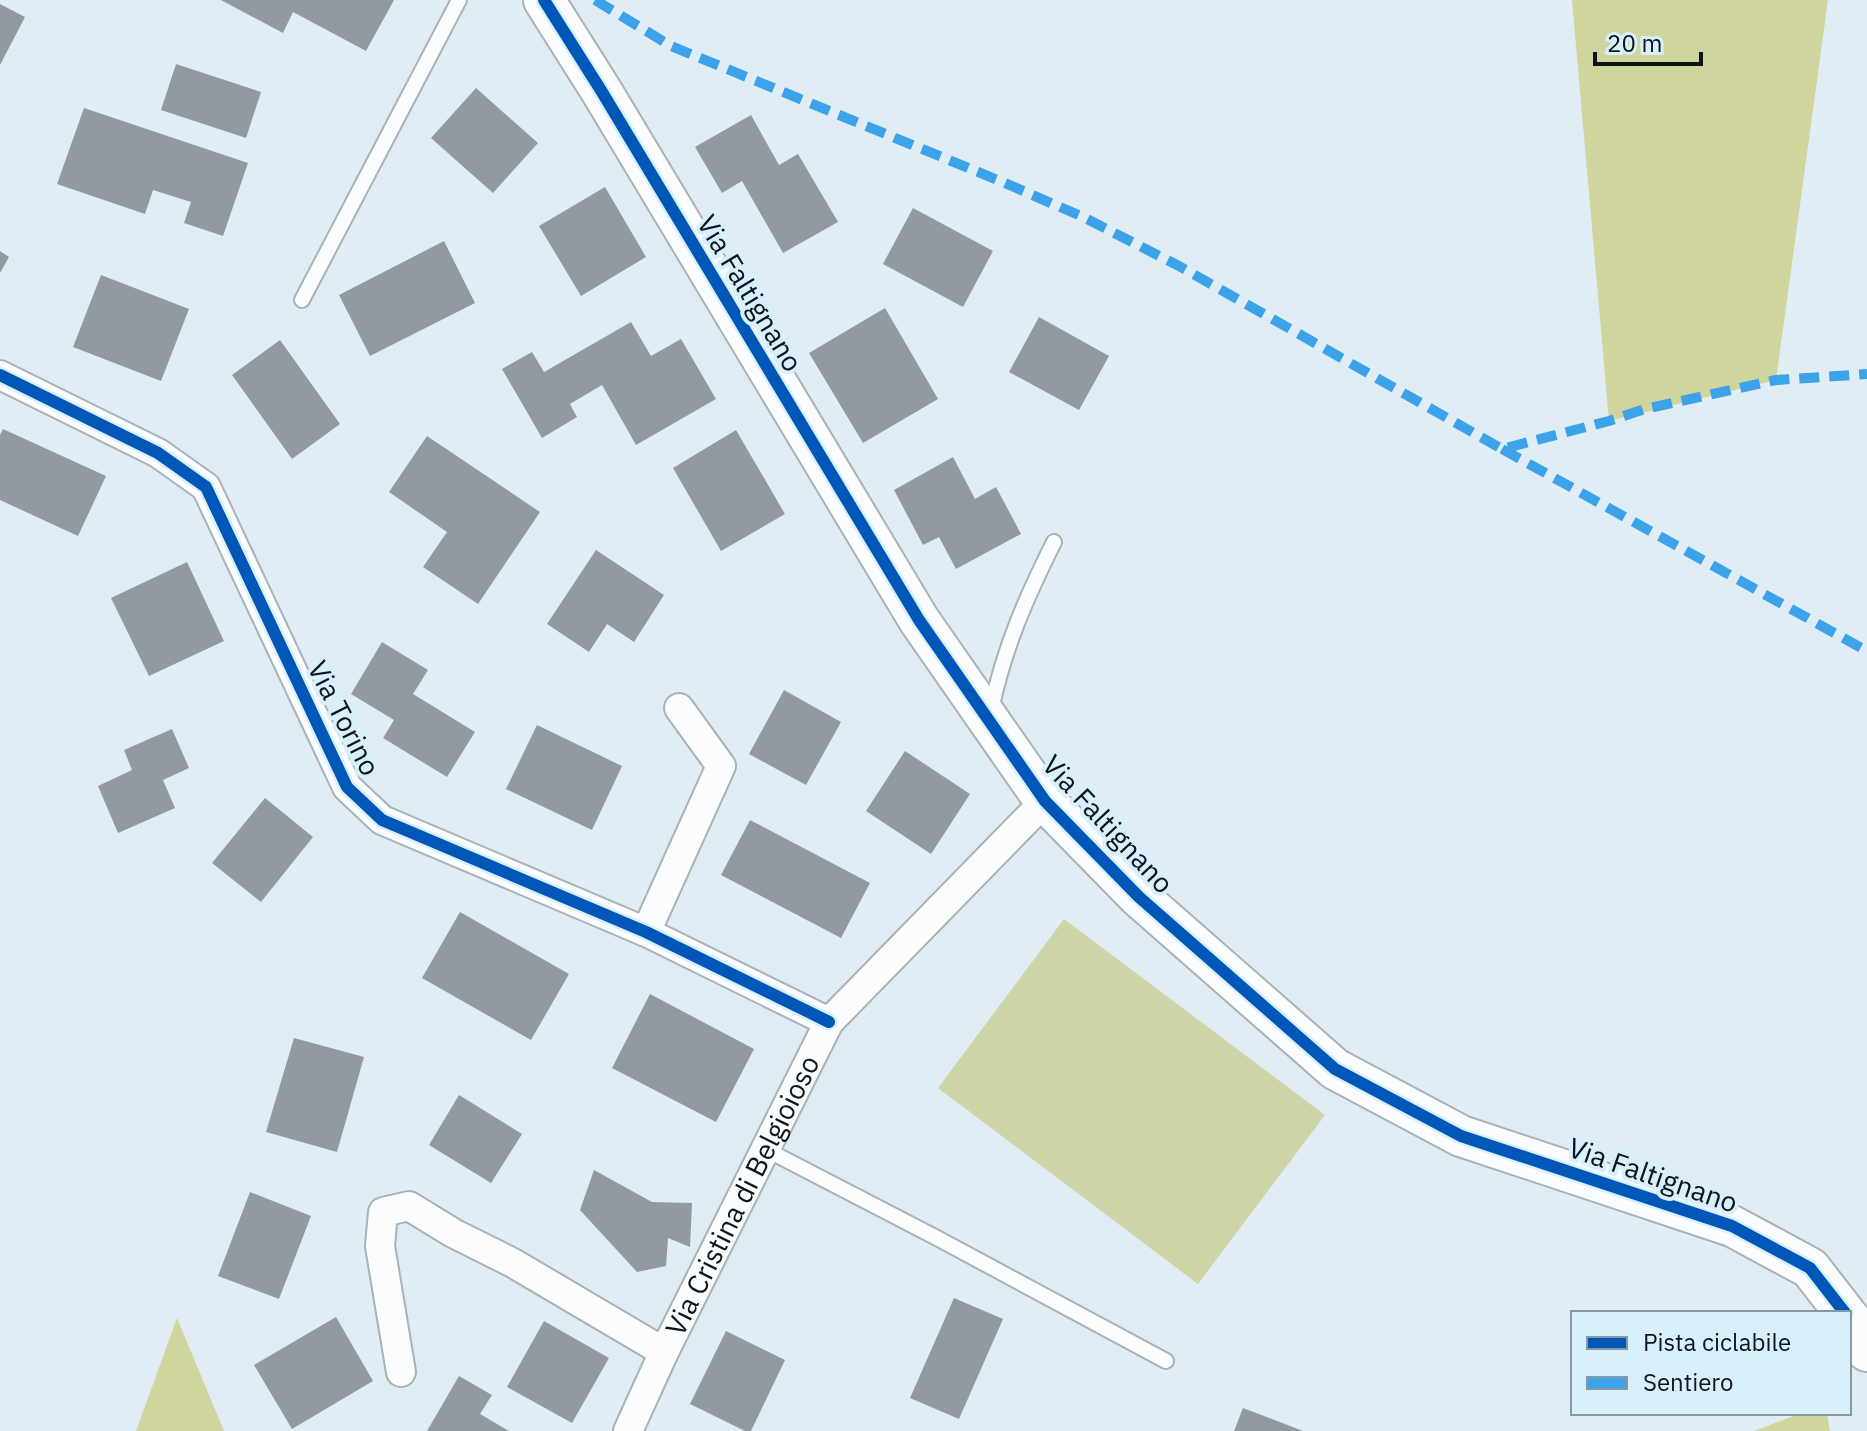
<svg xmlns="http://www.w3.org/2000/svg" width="1867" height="1431" font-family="'IBM Plex Sans',sans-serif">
<rect width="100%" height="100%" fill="#e0edf4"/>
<!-- green -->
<path fill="#ced4a5" d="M1064,919l261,196 -127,169 -260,-196z"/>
<!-- forest -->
<path fill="#d0d59d" d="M1572,0h256l-52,380 -167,41z
M177,1318l47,113h-88z
M1802,1413h25l3,18h-76z"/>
<!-- building -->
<path fill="#919a9f" d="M221,0h173l-28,51 -73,-39 -10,21z
M0,4l25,13 -25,48z
M176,64l85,28 -15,46 -85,-28z
M476,88l62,55 -45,50 -62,-55z
M84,108l164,55 -25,73 -39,-13 7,-21 -38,-12 -8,24 -88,-30z
M751,115l28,50 19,-11 40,68 -55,31 -41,-72 -20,12 -27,-46z
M605,187l41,70 -65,39 -42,-70z
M913,208l80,43 -30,56 -80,-43z
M444,241l31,62 -105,53 -31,-61z
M0,251l9,6 -9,16z
M101,275l88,34 -28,72 -88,-34z
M885,308l53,91 -75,44 -54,-90z
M1039,317l70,39 -30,54 -70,-38z
M631,322l20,34 30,-17 35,60 -80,46 -34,-60 -32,19 7,13 -35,21 -40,-69 30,-17 12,20z
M280,340l60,84 -48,35 -60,-84z
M3,429l103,47 -28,60 -78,-36v-65z
M736,430l49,84 -64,37 -48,-83z
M427,436l113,76 -62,92 -55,-37 24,-35 -58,-40z
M953,457l22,42 21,-12 25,47 -65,35 -17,-32 -16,8 -29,-55z
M596,550l68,45 -30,47 -27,-18 -18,28 -42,-28z
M187,562l37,79 -75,35 -38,-78z
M382,642l46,28 -15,24 62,38 -28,45 -64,-39 11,-18 -43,-26z
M784,690l57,32 -35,63 -57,-31z
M537,725l85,41 -30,64 -86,-41z
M172,729l17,39 -26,12 12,28 -57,25 -20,-47 34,-16 -8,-20z
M905,751l65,43 -39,60 -65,-43z
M265,798l48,39 -52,65 -49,-39z
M750,820l120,63 -29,55 -120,-63z
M460,912l109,62 -38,66 -109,-62z
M650,994l104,55 -38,73 -104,-54z
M294,1038l70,19 -27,95 -71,-20z
M459,1095l63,39 -31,49 -62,-38z
M594,1170l58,32 40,1 -2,44 -22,-9 -2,28 -29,6 -57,-62z
M250,1192l61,24 -32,83 -61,-23z
M954,1298l49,21 -44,100 -49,-21z
M336,1317l37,64 -81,48 -38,-64z
M544,1321l65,37 -37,65 -65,-36z
M726,1331l59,29 -34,71h-6l-55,-27z
M459,1376l33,19 -12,19 29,17h-82z
M1243,1408l60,23h-69z"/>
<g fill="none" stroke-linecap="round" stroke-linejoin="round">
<!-- lane casing -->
<g stroke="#a8b2b8" stroke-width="18">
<path id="lane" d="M302,300l157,-300
M991,710c13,-62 35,-112 63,-168
M765,1149l172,89 229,123"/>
</g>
<!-- street casing -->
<g stroke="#a8b2b8" stroke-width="32">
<g id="street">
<path d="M0,375l158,78 48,34 141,300 35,33 264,112 183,90"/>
<path d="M646,932l75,-166 -42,-58"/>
<path d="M401,1372l-21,-126 3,-34 26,-6 44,27 60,30 151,89"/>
<path id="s1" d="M628,1431l36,-79 165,-330 216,-221"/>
</g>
</g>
<!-- secondary casing -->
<g stroke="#a8b2b8" stroke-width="44">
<path id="secondary" d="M544,0l58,92 317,528 126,181 94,96 196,172 126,67 271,90 78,42 35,45
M1849,1318l14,18 4,15"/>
</g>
<!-- lane -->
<use href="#lane" stroke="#fafcfd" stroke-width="14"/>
<!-- street -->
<use href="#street" stroke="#fafcfd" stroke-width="28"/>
<!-- secondary -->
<use href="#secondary" stroke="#fafcfd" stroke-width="40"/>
<!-- quiet -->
<path stroke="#3ca2ea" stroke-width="10" stroke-dasharray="20 10" stroke-linecap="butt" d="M595,0l76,46 334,137 78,34 96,49 323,183 107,-28 36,-12 131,-29 91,-6
M1502,449l365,202"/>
<!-- cycleway casing -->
<g stroke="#d8effc" stroke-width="17">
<path id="cycleway" d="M544,0l58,92 317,528 126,181 94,96 196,172 126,67 271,90 78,42 35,45
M0,375l158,78 48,34 141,300 35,33 264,112 183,90"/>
</g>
<!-- cycleway -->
<use href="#cycleway" stroke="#0057b8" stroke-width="12"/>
</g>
<g text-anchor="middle" stroke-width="8" stroke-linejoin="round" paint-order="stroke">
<!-- street labels -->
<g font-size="28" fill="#0d151a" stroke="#d8effc">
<text transform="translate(750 293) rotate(59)" y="10">Via Faltignano</text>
<text transform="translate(344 718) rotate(63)" y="10">Via Torino</text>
<text transform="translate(1108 824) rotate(47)" y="10">Via Faltignano</text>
<text transform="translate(1653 1175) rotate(19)" y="10">Via Faltignano</text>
<text dy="10" stroke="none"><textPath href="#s1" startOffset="262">Via Cristina di Belgioioso</textPath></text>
</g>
</g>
<!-- legend -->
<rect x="1571" y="1311" width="280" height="104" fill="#d8effc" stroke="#8798a2" stroke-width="2"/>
<rect x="1587" y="1337" width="40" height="12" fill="#0057b8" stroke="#8798a2" stroke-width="2"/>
<text x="1643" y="1351" font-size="24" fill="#0d151a">Pista ciclabile</text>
<rect x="1587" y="1377" width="40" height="12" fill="#3ca2ea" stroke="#8798a2" stroke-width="2"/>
<text x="1643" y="1391" font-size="24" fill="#0d151a">Sentiero</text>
<!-- scale -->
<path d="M1595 52v12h106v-12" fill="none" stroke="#0d151a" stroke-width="4"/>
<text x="1607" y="52" font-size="24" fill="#0d151a" stroke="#d8effc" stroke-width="6" paint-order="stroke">20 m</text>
</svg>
